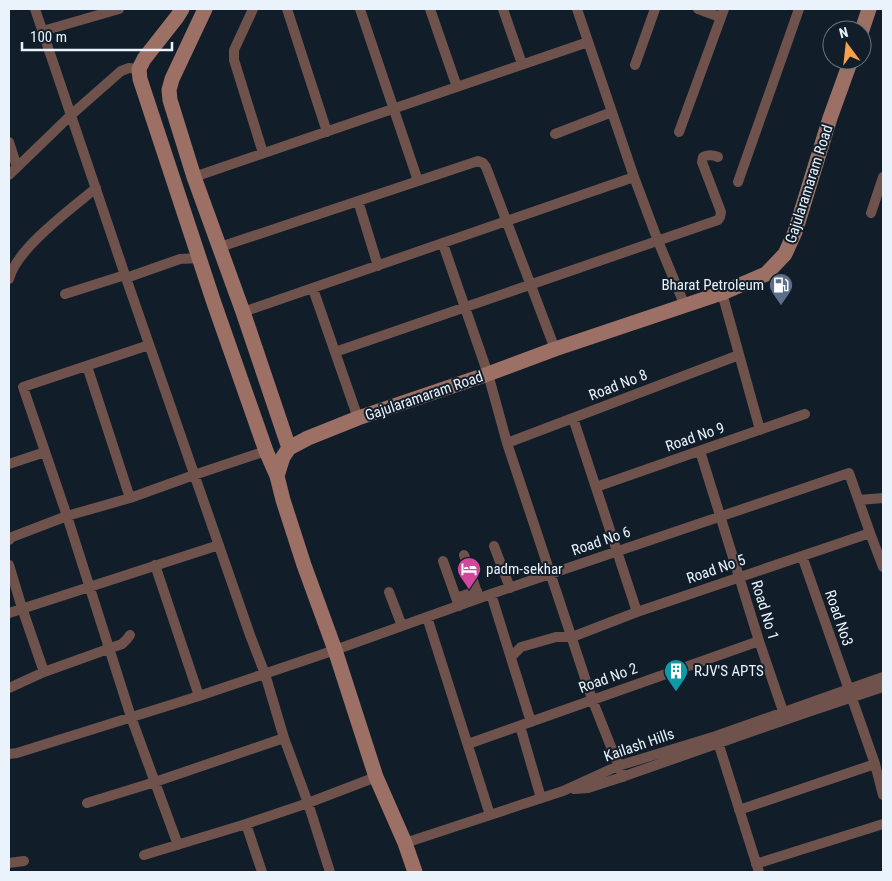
<svg xmlns="http://www.w3.org/2000/svg" width="892" height="881" font-family="'Roboto Condensed',sans-serif">
<rect width="100%" height="100%" fill="#111e2a"/>
<g fill="none" stroke-linecap="round" stroke-linejoin="round">
<!-- street -->
<path stroke="#6e524b" stroke-width="10" d="M35,9l90,266 125,360 15,39 19,64
M253,9l-19,41v10l29,93
M287,9l40,123
M360,9l58,172
M430,9l27,78
M503,9l19,55
M577,9l57,168 24,64 27,65
M698,9l22,8
M43,31l76,-22
M635,65l20,-56
M679,132l45,-123
M555,134l57,-22
M9,142l8,25
M9,175l62,-60 50,-44 8,-3 10,1
M194,177l394,-135
M738,182l61,-173
M358,201l20,65
M871,213l12,-36
M443,244l45,130 19,69 85,256 31,78
M220,247l258,-86 5,2 3,4 69,182
M126,278l54,-19 20,-1
M9,279c7,-30 63,-71 87,-91
M313,289l45,129
M722,293l38,137
M65,294l60,-19
M243,312l391,-135
M149,345l-126,42 44,129 64,201 47,128
M335,352l383,-132 2,-3 1,-5 -19,-50 1,-5c5,-3 10,-2 15,0
M87,366l43,132
M573,418l64,194
M507,443l232,-88
M700,451l59,190 26,76
M9,464l36,-12
M596,487l209,-73
M859,500l24,-2
M9,540l3,-3 55,-21 63,-18 64,-23 72,-24
M494,546l16,42
M464,555l15,43
M802,556l73,208 8,31
M443,561l16,45
M9,565l13,43 22,64
M155,565l44,131
M389,592l13,34
M491,594l40,128
M456,598l21,-7
M9,613l210,-68
M427,617l63,198
M511,657l10,-10 35,-10h16l65,-25 233,-79
M9,688l35,-16 78,-28 5,-5 3,-4
M520,726l21,72
M717,739l42,133
M468,744l291,-103
M9,754l8,-1 182,-57 136,-46 156,-56 358,-121 21,60 13,34
M574,789l14,-1 31,-10 186,-65 78,-26
M87,803l68,-21 129,-44 24,65 22,69
M739,810l136,-46
M246,824l16,48
M405,843l158,-52 55,-25 98,-30 167,-59
M144,855l102,-31 62,-21 68,-26
M9,863l15,-2
M756,864l127,-40"/>
<!-- secondary -->
<path stroke="#9d7065" stroke-width="15" d="M182,9l-5,8 -33,42 -5,10 1,10 74,224 52,148 11,25
M205,9l-33,70 -3,11 1,10 24,77 49,135 46,136
M862,30l7,-21
M415,872l-10,-29 -29,-66 -41,-127 -31,-85 -21,-65 -6,-24 6,-19 6,-9 19,-10 50,-20 130,-44 67,-25 167,-56 44,-19 19,-20 10,-22 35,-114 21,-58"/>
</g>
<!-- icons -->
<defs>
<g id="fuel-pin" transform="scale(1.25)"><path d="M0 17L-7.5 6A9.5 9.5 0 1 1 7.5 6Z" fill="#5c6f8a" stroke="#111e2a"/><path d="M-5.5-6h7V0h2V4h1.3V-2.5L3-4.5l.8-.8L6-3V5H2.5V1h-1V6h-7ZM-4.2-4.7v3.2H.2V-4.7Z" fill="#fff"/></g>
<g id="hotel-pin" transform="scale(1.25)"><path d="M0 17L-7.5 6A9.5 9.5 0 1 1 7.5 6Z" fill="#d1479c" stroke="#111e2a"/><path d="M-6-4.5h1.5V1H6V5H4.5V3h-9V5H-6ZM-4 0a1.8 1.8 0 1 1 3.6 0ZM.5 0V-2.5h3Q6-2.5 6 0Z" fill="#fff"/></g>
<g id="building-pin" transform="scale(1.25)"><path d="M0 17L-7.5 6A9.5 9.5 0 1 1 7.5 6Z" fill="#0f9aa8" stroke="#111e2a"/><path d="M-4-6H4V6H1V3H-1V6H-4ZM-2.5-4.3h1.7v1.8h-1.7ZM.8-4.3h1.7v1.8H.8ZM-2.5-1h1.7V.8h-1.7ZM.8-1h1.7V.8H.8Z" fill="#fff"/></g>
</defs>
<g fill-rule="evenodd">
<use href="#fuel-pin" x="781" y="285"/>
<use href="#hotel-pin" x="469" y="569"/>
<use href="#building-pin" x="676" y="671"/>
</g>
<g text-anchor="middle" stroke-width="4" stroke-linejoin="round" paint-order="stroke">
<!-- street labels -->
<g font-size="15" fill="#eaf2fb" stroke="#111e2a">
<text transform="translate(809 184) rotate(-72)" y="5">Gajularamaram Road</text>
<text transform="translate(618 385) rotate(-21)" y="5">Road No 8</text>
<text transform="translate(424 396) rotate(-19)" y="5">Gajularamaram Road</text>
<text transform="translate(695 437) rotate(-19)" y="5">Road No 9</text>
<text transform="translate(601 541) rotate(-19)" y="5">Road No 6</text>
<text transform="translate(716 569) rotate(-19)" y="5">Road No 5</text>
<text transform="translate(765 610) rotate(73)" y="5">Road No 1</text>
<text transform="translate(839 618) rotate(71)" y="5">Road No3</text>
<text transform="translate(608 678) rotate(-20)" y="5">Road No 2</text>
<text transform="translate(639 745) rotate(-19)" y="5">Kailash Hills</text>
</g>
<!-- poi labels -->
<g font-size="15" fill="#eaf2fb" stroke="#111e2a" text-anchor="start">
<text x="764" y="290" text-anchor="end">Bharat Petroleum</text>
<text x="486" y="574">padm-sekhar</text>
<text x="694" y="676">RJV'S APTS</text>
</g>
</g>
<!-- border -->
<rect width="892" height="881" fill="none" stroke="#eaf2fb" stroke-width="20"/>
<!-- north arrow -->
<g transform="translate(847 45) rotate(345)"><circle r="24" fill="#111e2a" stroke="#68737e"/>
<path d="M0-4L9 19L0 12L-9 19Z" fill="#f9a04d"/>
<text y="-8" font-size="14" font-weight="bold" text-anchor="middle" fill="#eaf2fb">N</text>
</g>
<!-- scale -->
<path d="M22 42v8h150v-8" fill="none" stroke="#eaf2fb" stroke-width="2.5"/>
<text x="30" y="42" font-size="15" fill="#eaf2fb" stroke="#111e2a" stroke-width="4" paint-order="stroke">100 m</text>
</svg>
